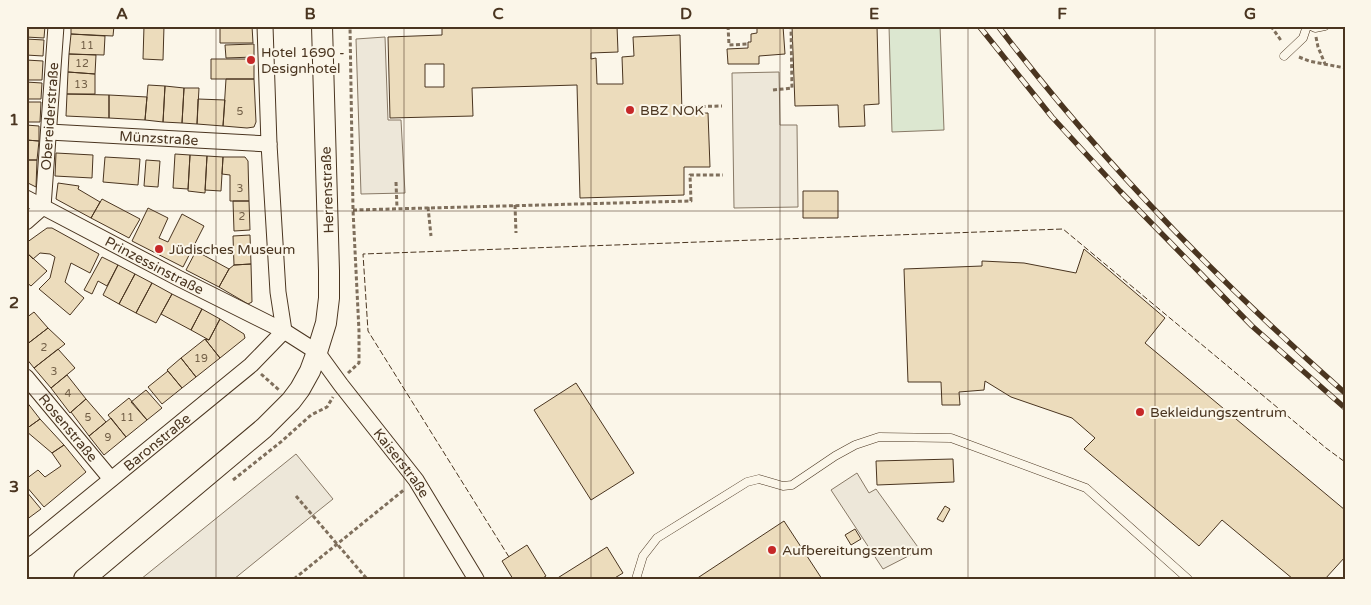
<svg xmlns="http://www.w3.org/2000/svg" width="1371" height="605" font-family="'Varela Round',sans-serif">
<rect width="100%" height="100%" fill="#fbf6e9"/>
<!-- green -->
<path fill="#dce7d0" stroke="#887966" d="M889,26h51l4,104 -52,2z"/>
<!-- parking -->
<path fill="#ede7d9" stroke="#887966" d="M385,37l3,83h13l4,73 -44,1 -5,-155z
M779,72l1,53h17l1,82 -64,1 -2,-135z
M296,454l37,45 -20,16 -79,64h-93z
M857,473l12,20 7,-4 44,61 -37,19 -52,-79z"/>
<!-- building -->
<path fill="#ecdcbc" stroke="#4a3520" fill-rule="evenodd" d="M26,26h19l-1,12 -18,-1z
M71,26h43l-1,10 -42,-2z
M144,26h20l-1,34 -20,-1z
M220,26h32l1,17h-33z
M442,26h175l1,26 -27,1v6l5,-1 1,26h26l-1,-27 12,-1 -1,-19 47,-2 2,79 26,-1 2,54h-26v28l-104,3 -3,-113 -105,3 1,28 -83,2 -2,-81 54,-2zM425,64h19v23h-19z
M757,26h26l2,28 -26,2v8h-31l-1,-15 21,-1v-6h3v-8l6,-1z
M792,26h85l2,78 -15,1 1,21 -26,1 -1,-22 -43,1z
M71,34l34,2 -1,19 -35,-1z
M26,39l18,1 -1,16 -17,-1z
M254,44v13l-28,1 -1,-13z
M69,54l27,1 -1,19 -27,-2z
M211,59h43v20h-43z
M26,60l17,1 -1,19h-16z
M68,72l27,2v20h-28z
M226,79h28l2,43 -2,5 -7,1 -24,-2z
M26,82l16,1 -1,16h-15z
M148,85l17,1 -2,36 -18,-2z
M165,86l19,2 -2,35 -19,-1z
M184,88h15l-2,36 -15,-1z
M67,94l42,1v23l-43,-2z
M109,95l38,2 -2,23 -36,-2z
M198,99l27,1 -2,26 -26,-2z
M26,102h15l-1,20h-14z
M26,125l13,1v15l-13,-1z
M26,140l13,1 -2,19h-11z
M56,153l37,2 -1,23 -37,-2z
M175,154l15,1 -2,34 -15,-1z
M190,155l17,1 -2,37 -17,-2z
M207,156l16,1 -2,34 -16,-1z
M105,157l35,2 -2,26 -35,-3z
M223,157h22l3,4 1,40h-19v-26l-8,-1z
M26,160h11l-1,27 -10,-5z
M146,160l14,1 -2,26 -14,-1z
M58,183l21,3 -1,3 22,13 -9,16 -35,-19z
M803,191h35v27h-35z
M102,199l38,20 -11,19 -38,-20z
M233,201h16l1,29 -16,1z
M148,208l20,10 -9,20 9,4 14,-28 22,12 -21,41 -51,-26z
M47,228h5l47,26 -9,19 -19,-10 -6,19 19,16 -14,17 -31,-26 11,-11 5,-21 -5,-3 -10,-1 -7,6 -7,-7v-9z
M250,235l1,29 -17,1 -1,-29z
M1084,249l81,69 -20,25 200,167v47l-20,22h-32l-71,-59 -23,26 -115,-97 11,-11 -23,-20 -61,-21 -26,-16 -1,9 -25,2 1,13h-18l-1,-23h-33l-4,-113 78,-3v-5l42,2 52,10z
M196,251l33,18 -10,18 -33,-17z
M26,252l21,19 -16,15 -5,-4z
M102,257l16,8 -11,21 -9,-5 -6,13 -8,-4z
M251,264l1,38 -4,2 -29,-17 10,-18 5,-4z
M118,265l17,9 -16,30 -16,-9z
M135,274l17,9 -16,30 -17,-9z
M152,283l20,11 -16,29 -20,-10z
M172,294l30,15 -11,21 -30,-16z
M202,309l18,10 -11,21 -18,-10z
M34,312l14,16 -22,17v-27z
M220,319l24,15 1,4 -25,20 -15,-19 4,1z
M48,328l17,16 -31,24 -8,-10v-13z
M205,339l15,19 -24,19 -15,-19z
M58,349l17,19 -24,20 -17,-20z
M181,358l15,19 -14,11 -15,-18z
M168,371l14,17 -20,16 -14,-17z
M67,375l19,24 -16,14 -19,-25z
M576,383l58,90 -43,27 -57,-90z
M146,390l16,18 -15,12 -16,-18z
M129,398l18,22 -21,17 -18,-22z
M86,399l20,23 -17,14 -18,-24z
M26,401l14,18 -14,10z
M111,418l15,19 -22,18 -15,-19z
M40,419l24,26 -12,8 -26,-22v-2z
M64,445l22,27 -42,35 -18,-21v-7l12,-9 7,7 16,-11 -9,-13z
M953,459l1,23 -77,3 -1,-24z
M26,491l15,18 -15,11z
M945,506l5,3 -7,13 -6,-3z
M784,521l38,58h-126z
M855,529l6,10 -10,6 -6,-10z
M527,545l19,31 -5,3h-28l-11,-18z
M607,547l16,26 -10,6h-57z"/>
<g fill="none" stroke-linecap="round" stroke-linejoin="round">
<!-- service casing -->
<g stroke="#4a3520" stroke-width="9">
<path id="service" d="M1311,26l4,2 10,-2
M1284,56l19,-18 4,-12
M636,579l7,-23 14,-18 90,-56 12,-3 24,7 9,-1 43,-29 20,-11 24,-8 72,1 135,50 102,91"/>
</g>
<!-- minor casing -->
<g stroke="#4a3520" stroke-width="17">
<g id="minor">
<path d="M265,26l4,118 9,148 6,39"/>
<path id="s1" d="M49,132l220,12"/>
<path id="s2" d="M26,198l152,80 106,53 33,21 24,33 75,95 60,99"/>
<path id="s3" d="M43,207l13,-181"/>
<path d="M26,222l17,-15"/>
<path id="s4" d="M26,377l85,102"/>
<path id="s5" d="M26,549l225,-184 33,-34"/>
</g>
</g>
<!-- secondary casing -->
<g stroke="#4a3520" stroke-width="22">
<path id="secondary" d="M84,579l180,-151 27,-27 9,-12 10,-18 7,-19 9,-29 3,-25v-27l-7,-245"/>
</g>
<!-- path -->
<path stroke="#7f6f5c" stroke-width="3" stroke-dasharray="4 2.5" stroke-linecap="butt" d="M728,26l1,19 19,-1
M1271,26l11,16
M1316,37l2,10 7,17
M1299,57l10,4 36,7
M773,90l19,-2 -1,-62
M682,107l40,-1
M396,182l1,26
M515,205l1,28
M428,207l3,29
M353,210l338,-9 -1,-26h33
M348,373l11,-10v-32l-6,-121 -3,-184
M261,374l18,16
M233,480l49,-39 29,-26 16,-8 6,-10
M296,496l71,83
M294,579l111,-90"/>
<!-- service -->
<use href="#service" stroke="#fbf6e9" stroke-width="8"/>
<!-- minor -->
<use href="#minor" stroke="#fbf6e9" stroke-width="15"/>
<!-- secondary -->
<use href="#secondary" stroke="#fbf6e9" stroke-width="20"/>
<!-- rail casing -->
<g stroke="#4a3520" stroke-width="5.5">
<path id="rail" d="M979,26l73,91 68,74 132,135 93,82
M998,26c102,134 221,256 347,367"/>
</g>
<!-- rail -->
<use href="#rail" stroke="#fbf6e9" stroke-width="4" stroke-dasharray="11" stroke-linecap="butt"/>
<!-- fence -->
<path stroke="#4a3520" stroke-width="1" stroke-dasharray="6 2.5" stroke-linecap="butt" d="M509,557l-141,-226 -5,-77 700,-25 263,219 19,14"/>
</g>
<!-- grid -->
<path fill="none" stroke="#4a3520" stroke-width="1" stroke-opacity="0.55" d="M216,26v553M404,26v553M591,26v553M780,26v553M968,26v553M1155,26v553M26,211h1319M26,394h1319"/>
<!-- markers -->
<g fill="#c62828" stroke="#fbf6e9" stroke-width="2">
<circle cx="251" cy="60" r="5"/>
<circle cx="630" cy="110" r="5"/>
<circle cx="159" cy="249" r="5"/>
<circle cx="1140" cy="412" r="5"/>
<circle cx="772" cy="550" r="5"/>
</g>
<g text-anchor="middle" stroke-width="4" stroke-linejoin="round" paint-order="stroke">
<!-- number labels -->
<g font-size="11" fill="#725f47">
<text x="87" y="49">11</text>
<text x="82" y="67">12</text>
<text x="81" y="88">13</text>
<text x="240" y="115">5</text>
<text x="240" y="192">3</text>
<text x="242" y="220">2</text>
<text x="44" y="351">2</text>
<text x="201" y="362">19</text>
<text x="54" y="375">3</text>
<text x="68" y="397">4</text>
<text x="88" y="421">5</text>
<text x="127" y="421">11</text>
<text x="108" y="441">9</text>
</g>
<!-- poi labels -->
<g font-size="14" fill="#4a3520" stroke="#fbf6e9" text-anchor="start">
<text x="261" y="57">Hotel 1690 -<tspan x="261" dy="16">Designhotel</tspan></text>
<text x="640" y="115">BBZ NOK</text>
<text x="169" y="254">Jüdisches Museum</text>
<text x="1150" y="417">Bekleidungszentrum</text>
<text x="782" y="555">Aufbereitungszentrum</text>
</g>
<!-- street labels -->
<g font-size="14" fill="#4a3520" stroke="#fbf6e9">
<text dy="5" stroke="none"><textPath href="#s3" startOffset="91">Obereiderstraße</textPath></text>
<text dy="5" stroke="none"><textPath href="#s1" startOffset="110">Münzstraße</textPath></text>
<text transform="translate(327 190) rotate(-92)" y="5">Herrenstraße</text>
<text dy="5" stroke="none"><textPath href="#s2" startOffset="145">Prinzessinstraße</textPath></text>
<text dy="5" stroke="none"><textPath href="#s4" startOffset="66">Rosenstraße</textPath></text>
<text dy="5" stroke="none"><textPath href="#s5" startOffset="169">Baronstraße</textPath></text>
<text dy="5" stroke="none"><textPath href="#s2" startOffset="469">Kaiserstraße</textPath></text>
</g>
</g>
<!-- border -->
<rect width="1371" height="605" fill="none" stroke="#fbf6e9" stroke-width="55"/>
<rect x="28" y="28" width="1316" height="550" fill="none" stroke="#4a3520" stroke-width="2"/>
<g font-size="16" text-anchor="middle" font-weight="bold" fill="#4a3520">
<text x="122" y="19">A</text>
<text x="310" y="19">B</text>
<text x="498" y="19">C</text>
<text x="686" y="19">D</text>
<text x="874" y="19">E</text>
<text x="1062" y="19">F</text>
<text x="1250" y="19">G</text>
<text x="14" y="125">1</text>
<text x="14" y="308">2</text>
<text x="14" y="492">3</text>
</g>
</svg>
